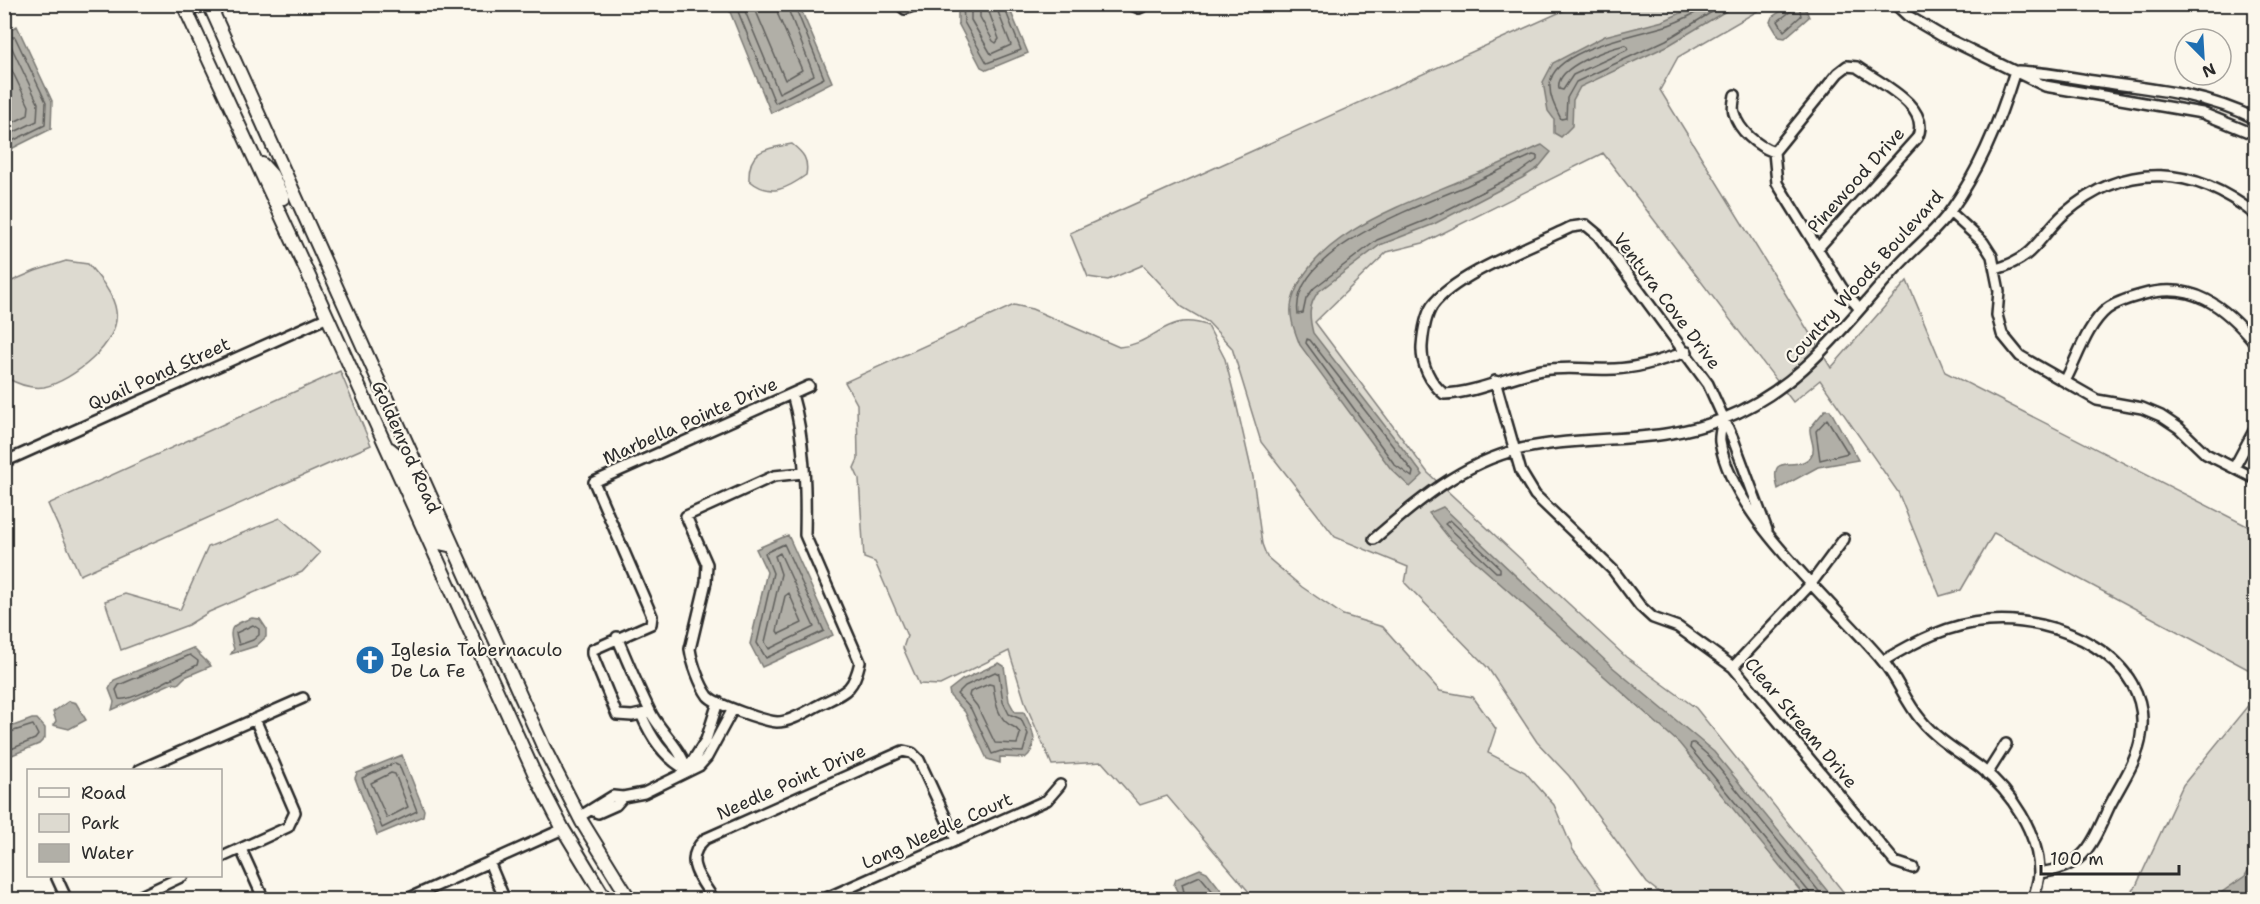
<svg xmlns="http://www.w3.org/2000/svg" width="2260" height="904" font-family="'Shantell Sans',sans-serif">
<rect width="100%" height="100%" fill="#fbf7ec"/>
<filter id="ink" filterUnits="userSpaceOnUse"><feTurbulence type="fractalNoise" baseFrequency=".0167" numOctaves="2"/><feDisplacementMap in="SourceGraphic" scale="12" xChannelSelector="R" yChannelSelector="G"/><feConvolveMatrix kernelMatrix="1 2 1 2 8 2 1 2 1" color-interpolation-filters="sRGB"/></filter>
<g filter="url(#ink)">
<!-- green -->
<path fill="#dddad0" stroke="#84827e" stroke-width="1.5" d="M1576,5h192l-90,52 -18,33 171,278 76,-87 38,91 310,158v143l-261,-140 -33,57 -21,6 -42,-104 -78,-112 -27,22 -190,-249 -180,90 -36,9 -72,70 113,151 198,184 70,51 153,191h-181l-21,-16 -78,-107 -32,-34 -49,-74 -83,-85 3,-16 -73,-30 -74,-95 -29,-94 -24,-26 -26,-15 -39,-42 -35,15 -20,-3 -18,-44z
M792,144c11,9 17,15 14,31 -19,14 -36,23 -57,5 -1,-31 17,-31 43,-36z
M66,261l22,3c10,12 26,30 28,47 5,32 -44,70 -72,76 -15,2 -27,-3 -39,-10v-93l30,-13z
M1014,305l18,4 87,38c36,-2 47,-37 89,-21l17,33 9,35 19,83 9,67 5,13 35,30 41,28 40,12 57,64 33,6 23,32 -8,24 37,19 29,33 19,45 32,44 12,5h-362l-88,-103 -27,9 -38,-43 -50,3 -26,-60 -17,-54 -69,34 -21,-1 -16,-36 4,-12 -32,-74 -11,-4 -5,-79 -5,-11 4,-9 -1,-55 -12,-22z
M340,371l31,74 -291,130 -32,-71z
M280,518l40,35 -18,19 -93,40 -21,13 -67,25 -16,-49 20,-7 55,16 28,-63z
M2255,697v202l-132,1 13,-14 47,-101z"/>
<!-- water -->
<path fill="#b1afa7" stroke="#7b7a75" stroke-width="1.5" d="M735,4l64,1 33,77 -61,31 -43,-106z
M958,5h50l20,48 -41,17 -6,-3 -23,-44z
M1699,5h37l-67,40 -89,42 -7,13 -1,26 -11,11 -7,-4v-14l-6,-8 -5,-29 10,-19 52,-27 58,-15z
M1790,5h14l5,12 -24,21 -6,-1 -9,-15 2,-5z
M17,26l35,75 -1,28 -46,23v-120z
M1542,145l9,7 -13,16 -16,10 -88,46 -54,21 -62,47c-10,14 -9,25 -5,41l110,142 -13,12 -19,-18 -91,-124c-5,-13 -12,-29 -8,-44 18,-66 113,-97 170,-121 27,-11 53,-23 80,-35z
M1825,410h5l28,50 -40,7 -40,22c-11,-41 18,-14 33,-33 6,-7 -2,-19 -1,-28z
M1443,507l167,158 104,87 120,147h-27l-128,-156 -230,-205 -20,-25z
M788,535l45,100 -71,32 -12,-23 17,-72 -11,-23z
M252,618l8,1 6,9v9l-10,9 -25,8 3,-5c-7,-22 -3,-24 18,-31z
M193,648l18,18 -26,11 -7,7 -6,-1 -60,27 2,-8 -5,-13 5,-9z
M999,663l5,3 5,35 6,11h9c8,16 17,33 1,46l-25,-1v6l-13,-4 -22,-47 -15,-16 -1,-6 13,-10z
M69,701l7,2 10,17 -17,9 -16,-4 3,-4 -3,-9z
M32,719h5l8,9v10l-6,6 -34,14v-29z
M402,755l22,55 -1,6 -46,19 -22,-57 2,-5z
M2255,859v40h-43l33,-23z
M1200,869l7,3 21,27h-47l-7,-14 2,-6z"/>
<g fill="none" stroke-linecap="round" stroke-linejoin="round">
<!-- shore -->
<path stroke="#61605d" stroke-width="1.5" d="M735,4l40,99 49,-25 -30,-74
M742,4l37,89 35,-18 -28,-71
M753,4l32,76 17,-10 -24,-55 -1,-11
M963,4l1,18 23,41 34,-13 -18,-46
M971,4v16l20,34 20,-9 -16,-41
M980,4v13l13,24 3,2 3,-4 -13,-35
M1700,4l-3,8c-11,6 -23,12 -35,15 -26,8 -110,23 -112,57 -1,13 6,25 11,35l5,-1 1,-20 9,-16 90,-42 59,-36
M1793,4l-2,7 -13,10 6,10 17,-15 -2,-12
M4,37h11l31,65 -1,23 -41,20
M4,44l7,2 27,57 -1,18 -33,16
M1625,45l3,2 -1,3 -54,25 -10,15 -4,-1c-5,-22 49,-40 66,-44z
M4,54l25,52 -1,9 -24,12
M1533,155l4,1v4l-18,13 -88,45 -54,22 -63,48 -8,11 -3,14 -5,1c-9,-63 123,-109 168,-128 22,-10 44,-21 67,-31z
M1307,339l3,1 103,132 -1,5 -17,-12 -89,-122z
M1827,419l21,34 -28,7 -4,-29z
M1450,520l50,48v4h-4l-51,-48z
M784,544l40,87 -58,27 -9,-15 16,-70 -8,-20z
M780,553l34,74 -45,22 -4,-7 16,-68 -6,-18z
M789,593l13,30 -23,11 -2,-3 8,-35z
M253,625l6,4v6l-6,5 -14,5 -3,-12z
M190,655l8,6 -1,4c-15,7 -64,37 -78,34l-3,-9 3,-5z
M995,672l4,2 4,28 6,12 12,5 7,15 -5,18 -22,-1 -9,3 -21,-45 -14,-15 8,-8z
M989,684l4,1c2,12 3,28 13,37 6,6 10,3 14,12l-3,10 -22,-1 -18,-37 -8,-10 1,-4z
M4,734l29,-9 5,10 -3,4 -31,13
M395,763l4,2 18,46 -35,17 -20,-50z
M391,773l4,1 13,33 -21,11 -16,-35z
M1186,900l-4,-16 18,-8 20,24
M1812,900l-2,-7 -120,-145 1,-5h3l16,14 116,143"/>
<!-- minor casing -->
<g stroke="#2b2b2b" stroke-width="14">
<path id="minor" d="M899,4l6,5 13,-5
M1130,4l9,4 9,-4
M1895,4l13,12 34,20 103,50 157,27 54,22
M186,11l26,-7
M2018,71c28,1 54,7 82,11 53,7 107,12 156,37
M1735,95c-1,5 -3,13 -1,18 5,18 23,33 40,39
M1950,212l33,30 9,14 7,35 -2,24 5,19 18,22 77,44 45,8 19,8 18,12 27,26 50,25
M1818,248l99,-110c16,-31 -39,-56 -60,-71l-10,-1 -9,7 -64,79 3,31 65,105 18,21
M1996,269c40,-11 42,-32 69,-56 61,-53 130,-47 191,2
M1687,352c-23,7 -47,16 -72,17 -24,1 -49,-3 -73,1 -33,6 -65,23 -98,24 -14,-11 -23,-30 -22,-48 1,-13 3,-29 10,-40 23,-32 103,-61 139,-79l15,-2 12,10 110,149 25,55 34,91
M1495,381l26,91 14,23 78,75 27,36 13,12 25,9 55,40 162,195 18,6
M2065,381c12,-22 22,-56 42,-72 9,-7 23,-11 34,-14 51,-15 84,11 115,49
M792,394c13,45 14,95 13,141l55,127c-7,30 -15,30 -41,43 -12,6 -28,17 -42,17 -12,-1 -61,-17 -69,-26 -8,-11 -16,-33 -18,-47l16,-67 1,-18 -21,-48 88,-40 29,-3
M1723,419c-1,7 -4,16 -3,23 12,75 113,160 161,217 16,18 24,42 40,61 16,20 40,33 60,48 30,24 58,65 58,105 0,8 -4,18 -6,27
M4,462l324,-145
M2234,468l22,-41
M1374,539c49,-42 96,-83 162,-93 64,-11 124,-2 187,-27 79,-31 120,-93 175,-153 17,-19 39,-35 53,-56 30,-42 49,-90 64,-139
M617,637c11,26 22,53 35,78 11,19 29,34 35,55
M1883,661c33,-20 66,-37 105,-40 66,-6 166,35 153,115 -3,24 -21,49 -32,71 -18,39 -24,60 -70,66
M1733,667l77,-82 34,-46
M650,712l-18,4 -15,-1 -25,-61v-4l59,-26 1,-8 -58,-134 215,-96
M641,714c10,23 23,44 46,56
M139,770l164,-72
M687,770l19,-30 12,-38
M1987,774l19,-30
M592,810l6,3 18,-8 7,-8
M579,817l34,-21 10,1 21,-4 55,-27 8,-9 26,-48
M241,849l23,51
M220,858l68,-31 7,-15 -40,-93
M489,862l16,38
M56,876l11,24
M132,900l51,-24
M405,900l158,-71
M714,900c-14,-22 -32,-40 -9,-61l198,-88 9,2 7,7 37,80
M822,900l225,-100 13,-15"/>
</g>
<!-- major casing -->
<g stroke="#2b2b2b" stroke-width="16">
<path id="major" d="M183,4l120,259 233,514 27,52 43,71
M209,4l334,742 39,76 48,78
M262,164l10,11 11,23
M390,449l12,10 37,84 14,3"/>
</g>
<!-- minor -->
<use href="#minor" stroke="#fbf7ec" stroke-width="9"/>
<!-- major -->
<use href="#major" stroke="#fbf7ec" stroke-width="12"/>
</g>
</g>
<!-- icons -->
<defs>
<g id="church-disc" transform="scale(1.5)"><circle r="9.5" fill="#1f6fb2" stroke="#fbf7ec"/><path d="M-1.2-6h2.4v3.5h3.3v2.4h-3.3V6h-2.4V-.1h-3.3v-2.4h3.3Z" fill="#fff"/></g>
</defs>
<g fill-rule="evenodd">
<use href="#church-disc" x="370" y="660"/>
</g>
<g text-anchor="middle" stroke-width="4.5" stroke-linejoin="round" paint-order="stroke">
<!-- street labels -->
<g font-size="18" fill="#2b2b2b" stroke="#fbf7ec">
<text transform="translate(1856 180) rotate(-48)" y="6">Pinewood Drive</text>
<text transform="translate(1864 277) rotate(-48)" y="6">Country Woods Boulevard</text>
<text transform="translate(1667 301) rotate(53)" y="6">Ventura Cove Drive</text>
<text transform="translate(159 374) rotate(-24)" y="6">Quail Pond Street</text>
<text transform="translate(690 421) rotate(-24)" y="6">Marbella Pointe Drive</text>
<text transform="translate(406 447) rotate(66)" y="6">Goldenrod Road</text>
<text transform="translate(1801 723) rotate(50)" y="6">Clear Stream Drive</text>
<text transform="translate(791 782) rotate(-24)" y="6">Needle Point Drive</text>
<text transform="translate(937 831) rotate(-24)" y="6">Long Needle Court</text>
</g>
<!-- poi labels -->
<g font-size="18" fill="#2b2b2b" stroke="#fbf7ec" text-anchor="start">
<text x="391" y="656">Iglesia Tabernaculo<tspan x="391" dy="21">De La Fe</tspan></text>
</g>
</g>
<!-- margin -->
<rect width="2260" height="904" fill="none" stroke="#fbf7ec" stroke-width="24"/>
<rect x="12" y="12" width="2236" height="880" fill="none" stroke="#2b2b2b" stroke-width="2" filter="url(#ink)"/>
<!-- legend -->
<rect x="27" y="769" width="195" height="108" fill="#fbf7ec" stroke="#a8a59f" stroke-width="1.5"/>
<rect x="39" y="788" width="30" height="9" fill="#fbf7ec" stroke="#a8a59f" stroke-width="1.5"/>
<text x="81" y="799" font-size="18" fill="#2b2b2b">Road</text>
<rect x="39" y="814" width="30" height="18" fill="#dddad0" stroke="#a8a59f" stroke-width="1.5"/>
<text x="81" y="829" font-size="18" fill="#2b2b2b">Park</text>
<rect x="39" y="844" width="30" height="18" fill="#b1afa7" stroke="#a8a59f" stroke-width="1.5"/>
<text x="81" y="859" font-size="18" fill="#2b2b2b">Water</text>
<!-- north arrow -->
<g transform="translate(2203 57) rotate(156)"><circle r="28" fill="#fbf7ec" stroke="#a8a59f" stroke-width="1.5"/>
<path d="M0-4.5L10 22L0 15L-10 22Z" fill="#1f6fb2"/>
<text y="-9" font-size="16" font-weight="bold" text-anchor="middle" fill="#2b2b2b">N</text>
</g>
<!-- scale -->
<path d="M2041 865v9h138v-9" fill="none" stroke="#2b2b2b" stroke-width="3"/>
<text x="2050" y="865" font-size="18" fill="#2b2b2b" stroke="#fbf7ec" stroke-width="4.5" paint-order="stroke">100 m</text>
</svg>
